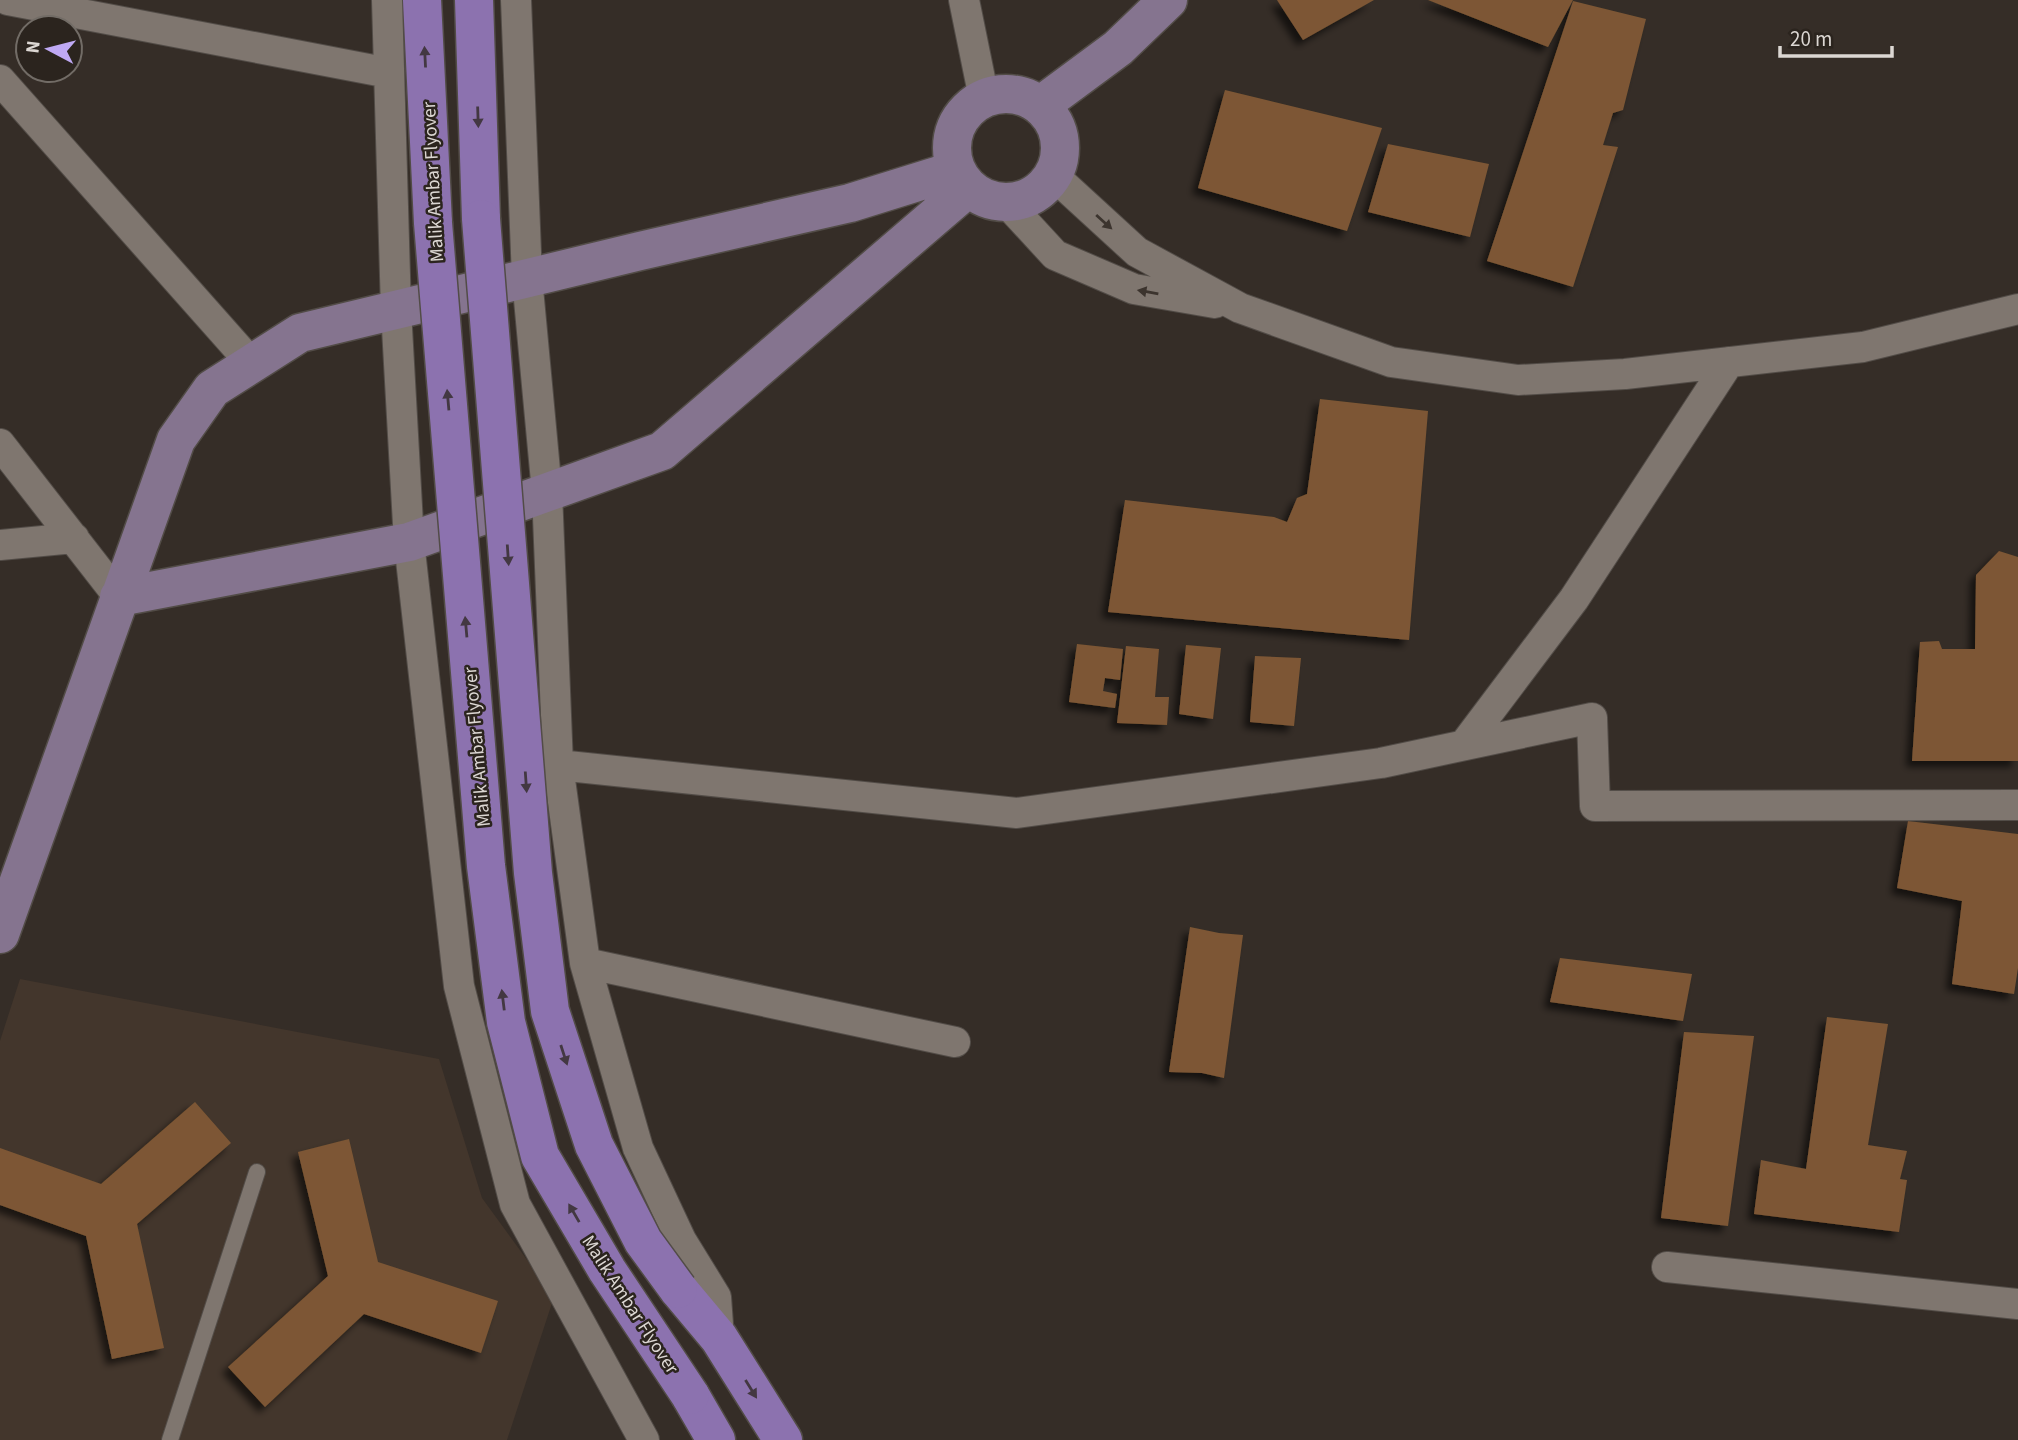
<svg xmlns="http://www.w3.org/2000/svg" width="2018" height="1440" font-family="'Source Sans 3',sans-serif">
<defs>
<filter id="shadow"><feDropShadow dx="-6" dy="6" stdDeviation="3.5" flood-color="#0009"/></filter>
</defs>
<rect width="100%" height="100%" fill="#352d27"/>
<!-- built -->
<path fill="#43362c" d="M20,979l419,80 43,139 72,99 -47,143h-507v-399z"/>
<!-- building -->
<path fill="#7d5734" filter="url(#shadow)" d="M1277,0h97l-71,40z
M1428,0h145l-25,47z
M1573,1l73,18 -23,91 -10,3 -10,32 15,2 -45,140 -86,-26z
M1225,90l157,38 -35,103 -149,-43z
M1388,144l101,20 -19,73 -102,-25z
M1320,399l108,12 -19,229 -301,-28 17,-112 149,17 13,5 10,-24 10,-4z
M1999,551l19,6v204h-106l8,-119 19,-1 3,8h33l1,-74z
M1077,644l46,5 -3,31 -15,-2 -2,13 14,3 -2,14 -46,-6z
M1186,645l35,3 -8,71 -34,-5z
M1126,646l33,3 -4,48h14l-2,28 -50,-2z
M1255,656l46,2 -7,68 -44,-4z
M1908,821l110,13v134l-4,26 -62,-10 10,-83 -65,-13z
M1190,927l29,6 24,2 -19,143 -22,-5 -33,-1z
M1560,958l132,16 -9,47 -133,-19z
M1827,1017l61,7 -20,121 39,6 -7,28 7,1 -8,52 -145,-18 7,-54 45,9z
M1684,1032l70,4 -26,190 -67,-8z
M195,1102l36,41 -94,81 27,124 -52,11 -26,-123 -86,-31v-57l101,36z
M349,1139l29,123 120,39 -17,52 -117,-39 -99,93 -37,-40 100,-91 -30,-124z"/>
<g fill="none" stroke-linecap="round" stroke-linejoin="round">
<!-- lane casing -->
<g stroke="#524c47" stroke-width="18">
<path id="lane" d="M170,1440l87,-268"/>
</g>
<!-- street casing -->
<g stroke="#524c47" stroke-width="32">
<path id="street" d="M8,0l381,73
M387,0l9,310 13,232 50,444 56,218 129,236
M516,0l11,278 20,214 11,273 27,198 53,185 43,92 35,57 3,41
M964,0l20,98
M0,80l252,284
M1054,176l83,76 103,56 151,54 127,18 107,-6 238,-27 155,-38
M1007,203l48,52 79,34 81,14
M0,444l119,153
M0,545l74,-7
M1464,745l110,-146 155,-237
M558,765l459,48 364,-50 211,-45 3,88 423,-1
M585,963l370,79
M1667,1267l351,37"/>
</g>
<!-- secondary casing -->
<g stroke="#524c47" stroke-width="41">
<path id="secondary" d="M952 148a54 54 0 1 1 108 0a54 54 0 1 1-108 0Z
M1041,105l77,-57 50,-48
M119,597l290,-55 253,-91 306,-263
M0,934l176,-494 36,-51 88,-56 340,-82 210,-48 106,-33"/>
</g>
<!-- primary casing -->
<g stroke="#524c47" stroke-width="41">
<path id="primary" d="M422,0l11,223
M474,0l7,219
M678,1289l41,49 64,102
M690,1395l26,45"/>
</g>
<!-- lane -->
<use href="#lane" stroke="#7f766f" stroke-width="16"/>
<!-- street -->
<use href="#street" stroke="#7f766f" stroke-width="30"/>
<!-- secondary -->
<use href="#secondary" stroke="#85748f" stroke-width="38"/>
<!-- primary -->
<use href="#primary" stroke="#8c72af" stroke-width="38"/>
<!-- primary-bridge casing -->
<g stroke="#524c47" stroke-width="41" stroke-linecap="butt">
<path id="primary-bridge" d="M481,219l52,654 17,138 44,134 49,96 35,48
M433,223l53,643 20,156 34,134 67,114 83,125"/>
</g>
<!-- primary-bridge -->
<use href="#primary-bridge" stroke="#8c72af" stroke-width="38"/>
</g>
<!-- one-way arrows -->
<defs><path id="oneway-solid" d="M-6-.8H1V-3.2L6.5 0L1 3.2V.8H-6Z" transform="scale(1.75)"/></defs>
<g fill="#433842">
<use href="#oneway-solid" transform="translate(425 57) rotate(-93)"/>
<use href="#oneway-solid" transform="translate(478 117) rotate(88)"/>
<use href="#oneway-solid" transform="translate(448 400) rotate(-95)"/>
<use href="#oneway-solid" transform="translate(508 555) rotate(86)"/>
<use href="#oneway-solid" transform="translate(466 627) rotate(-95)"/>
<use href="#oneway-solid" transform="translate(526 782) rotate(86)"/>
<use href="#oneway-solid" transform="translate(503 1000) rotate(-97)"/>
<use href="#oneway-solid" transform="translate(564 1055) rotate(72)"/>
<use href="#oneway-solid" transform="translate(574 1213) rotate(-120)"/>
<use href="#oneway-solid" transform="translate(751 1389) rotate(58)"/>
</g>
<g fill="#3c342e">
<use href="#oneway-solid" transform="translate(1104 222) rotate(42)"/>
<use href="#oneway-solid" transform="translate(1148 292) rotate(-170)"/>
</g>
<g text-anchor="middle" stroke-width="5" stroke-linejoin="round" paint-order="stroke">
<!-- street labels -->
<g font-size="19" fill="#dcd7d3" stroke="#2b241e">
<text transform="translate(432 182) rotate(-93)" y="7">Malik Ambar Flyover</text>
<text transform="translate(476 747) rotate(-95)" y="7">Malik Ambar Flyover</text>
<text transform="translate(631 1304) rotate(57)" y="7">Malik Ambar Flyover</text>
</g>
</g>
<!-- north arrow -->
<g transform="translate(49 49) rotate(277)"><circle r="33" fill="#2b241e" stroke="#726c66" stroke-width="2"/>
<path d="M0-5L12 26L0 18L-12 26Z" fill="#bfa9f4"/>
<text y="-10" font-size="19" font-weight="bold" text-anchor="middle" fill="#dcd7d3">N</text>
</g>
<!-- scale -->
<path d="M1780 46v10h112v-10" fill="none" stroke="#dcd7d3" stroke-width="3.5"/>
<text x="1790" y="46" font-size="21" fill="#dcd7d3" stroke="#2b241e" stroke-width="5" paint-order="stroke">20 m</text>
</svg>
